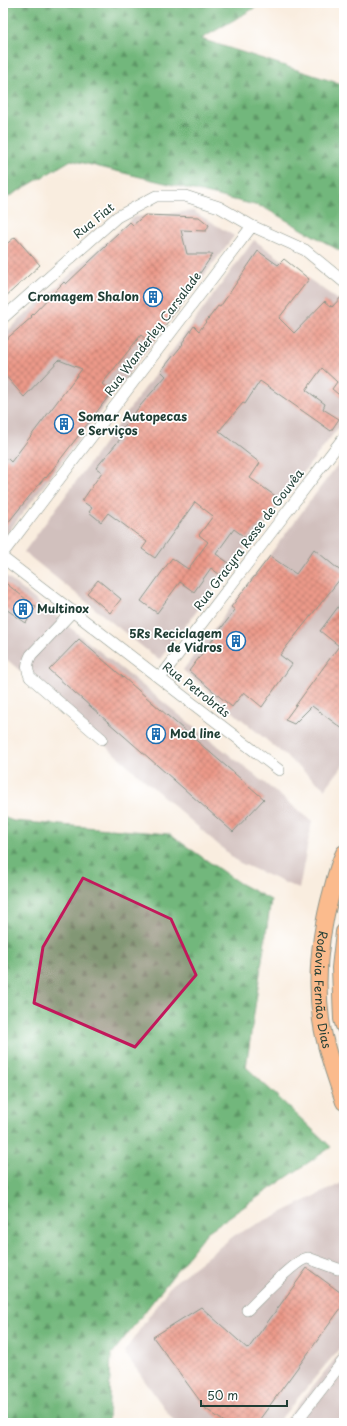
<svg xmlns="http://www.w3.org/2000/svg" width="347" height="1426" font-family="'Playpen Sans',sans-serif">
<defs>
<pattern id="forest-firs" width="22" height="20" patternUnits="userSpaceOnUse"><rect width="22" height="20" fill="#72b77b"/><path d="M5 1l3.5 6h-7zM16 11l3.5 6h-7z" fill="#5d9666"/></pattern>
<pattern id="building-cross-hatch" width="8" height="8" patternUnits="userSpaceOnUse"><rect width="8" height="8" fill="#ec9989"/><path d="M0 0l8 8M0 8l8-8" fill="none" stroke="#bf7e71"/></pattern>
</defs>
<rect width="100%" height="100%" fill="#fff"/>
<filter id="ink" filterUnits="userSpaceOnUse"><feTurbulence type="fractalNoise" baseFrequency=".025" numOctaves="2"/><feDisplacementMap in="SourceGraphic" scale="8" xChannelSelector="R" yChannelSelector="G"/><feConvolveMatrix kernelMatrix="1 2 1 2 8 2 1 2 1" color-interpolation-filters="sRGB"/></filter>
<filter id="wash" filterUnits="userSpaceOnUse"><feTurbulence type="fractalNoise" baseFrequency=".012" numOctaves="4" result="noise"/><feDisplacementMap in="SourceGraphic" scale="16" xChannelSelector="R" yChannelSelector="G"/><feGaussianBlur stdDeviation="0.9" result="paint"/><feColorMatrix in="noise" values="0 0 0 0 0 0 0 0 0 0 0 0 0 0 0 0 0 1.4 0 .05"/><feComposite in="paint" operator="in"/></filter>
<g filter="url(#wash)">
<rect width="100%" height="100%" fill="#f9eddf"/>
<!-- industrial -->
<path fill="#d1c0bd" d="M193,211l41,25 -231,303v-204l131,-118z
M254,240l90,64v116l-185,240 -135,-108z
M344,456v308l-19,25 -142,-119z
M3,574l309,247 -13,68 -61,-27 -235,-206z
M344,1182v161l-67,80h-102l-51,-71 47,-67 64,-50z
M344,1348v75h-61z"/>
<!-- forest -->
<path fill="url(#forest-firs)" stroke="#487a58" d="M3,3h260l-62,36 143,46v168l-81,-46 -192,-47 -68,40z
M3,817l10,4 156,13 70,49 32,17 -25,167 85,80 -124,85 -96,123 -3,68h-105z"/>
<g id="blocks">
<!-- building -->
<path fill="url(#building-cross-hatch)" d="M145,215l54,2 10,8 -3,6 -25,-1 6,24h26l-19,28 1,2 -43,60 -11,-9 -39,49 10,8 -66,86 -1,-1 -42,52v-66l4,-5 4,4 71,-93 -23,-9 -35,37 -21,-24v-31l29,-25 -1,-1 33,-34 2,2 41,-39 -1,-1 24,-22 3,3z
M15,237l25,28 -37,34v-52z
M258,251l20,14 6,-6 25,20 -30,39 15,15 31,-32 7,6 12,-13v105l-12,-10 5,-7 -15,-14 -16,22 19,14 -2,5 16,10 -8,12 -71,-50 -15,23 -2,-1 -24,28 41,32 -10,15 31,22 -34,39 -13,-10 -18,25 13,9 -9,12 -9,-7 -17,24 -14,-10 -23,31 -16,-12 31,-43 16,11 20,-27 -9,-7 14,-19 -18,-14 -40,56 -13,-9 5,-7 -39,-29 -7,9 -12,-10 3,-4 -10,-7 20,-29 -6,-4 30,-36 -4,-3 18,-23 26,-30 -5,-5 22,-27 -1,-1 12,-17 5,5 19,-25 2,1z
M314,549l30,25 -64,81 12,9 -30,43 -18,-15 -12,15 -43,-36 46,-61 -4,-3 39,-51 26,18z
M98,580l23,19 -11,14 -23,-20z
M3,581l33,26 -10,16 -23,-16z
M344,599v131l-32,-24 -18,18 -9,-4 54,-74 -19,-15z
M79,639l185,160 -31,33 -184,-162z
M307,1268l37,27v9l-87,119h-31l-20,-14 -53,-72 48,-30 47,42z"/>
</g>
</g>
<g filter="url(#ink)">
<use href="#blocks" fill-opacity="0" stroke="#8c958a" stroke-width="1"/>
<g fill="none" stroke-linecap="round" stroke-linejoin="round">
<!-- minor casing -->
<g stroke="#8c958a" stroke-width="12">
<path id="minor" d="M3,318l114,-101 39,-21h29l34,11 33,19 53,24 39,32
M3,553l249,-327
M3,558l276,212
M73,611l-42,44c-4,8 -5,13 -1,22l72,62
M160,678l184,-241
M247,1310c11,-10 48,-51 61,-52l30,11h6
M295,1423l49,-63"/>
</g>
<!-- highway casing -->
<g stroke="#8c958a" stroke-width="18">
<g id="highway">
<path id="s1" d="M344,853c-6,12 -9,25 -12,37 -12,43 -17,86 -11,130 4,28 14,55 23,82"/>
<path d="M344,932l-4,36 2,51 2,7"/>
</g>
</g>
<!-- minor -->
<use href="#minor" stroke="#fff" stroke-width="11"/>
<!-- highway -->
<use href="#highway" stroke="#fbbb8d" stroke-width="16"/>
</g>
</g>
<!-- marked area -->
<path fill="#c2185b" fill-opacity="0.2" stroke="#c2185b" stroke-width="3" stroke-linejoin="round" d="M83,878l88,41 25,56 -61,72 -101,-44 9,-56z"/>
<!-- icons -->
<defs>
<g id="building-ring" transform="scale(1)"><circle r="9.5" fill="#fff" stroke="#1f6fb2" stroke-width="1.5"/><path d="M-4-6H4V6H1V3H-1V6H-4ZM-2.5-4.3h1.7v1.8h-1.7ZM.8-4.3h1.7v1.8H.8ZM-2.5-1h1.7V.8h-1.7ZM.8-1h1.7V.8H.8Z" fill="#1f6fb2"/></g>
</defs>
<g fill-rule="evenodd">
<use href="#building-ring" x="153" y="297"/>
<use href="#building-ring" x="64" y="424"/>
<use href="#building-ring" x="23" y="609"/>
<use href="#building-ring" x="236" y="641"/>
<use href="#building-ring" x="156" y="734"/>
</g>
<g text-anchor="middle" stroke-width="3.5" stroke-linejoin="round" paint-order="stroke">
<!-- street labels -->
<g font-size="12" fill="#1f3d34" stroke="#fff">
<text transform="translate(94 221) rotate(-39)" y="4">Rua Fiat</text>
<text transform="translate(153 334) rotate(-53)" y="4">Rua Wanderley Carsalade</text>
<text transform="translate(249 540) rotate(-53)" y="4">Rua Gracyra Resse de Gouvêa</text>
<text transform="translate(196 690) rotate(38)" y="4">Rua Petrobrás</text>
<text dy="4" stroke="none"><textPath href="#s1" startOffset="140">Rodovia Fernão Dias</textPath></text>
</g>
<!-- poi labels -->
<g font-size="12" font-weight="bold" fill="#1f3d34" stroke="#fff" text-anchor="start">
<text x="139" y="301" text-anchor="end">Cromagem Shalon</text>
<text x="78" y="421">Somar Autopecas<tspan x="78" dy="14">e Serviços</tspan></text>
<text x="37" y="613">Multinox</text>
<text x="222" y="638" text-anchor="end">5Rs Reciclagem<tspan x="222" dy="14">de Vidros</tspan></text>
<text x="170" y="738">Mod line</text>
</g>
</g>
<!-- margin -->
<rect width="347" height="1426" fill="none" stroke="#fff" stroke-width="16"/>
<!-- scale -->
<path d="M201 1400v6h86v-6" fill="none" stroke="#1f3d34" stroke-width="2"/>
<text x="207" y="1400" font-size="12" fill="#1f3d34" stroke="#ffffff" stroke-width="3" paint-order="stroke">50 m</text>
</svg>
